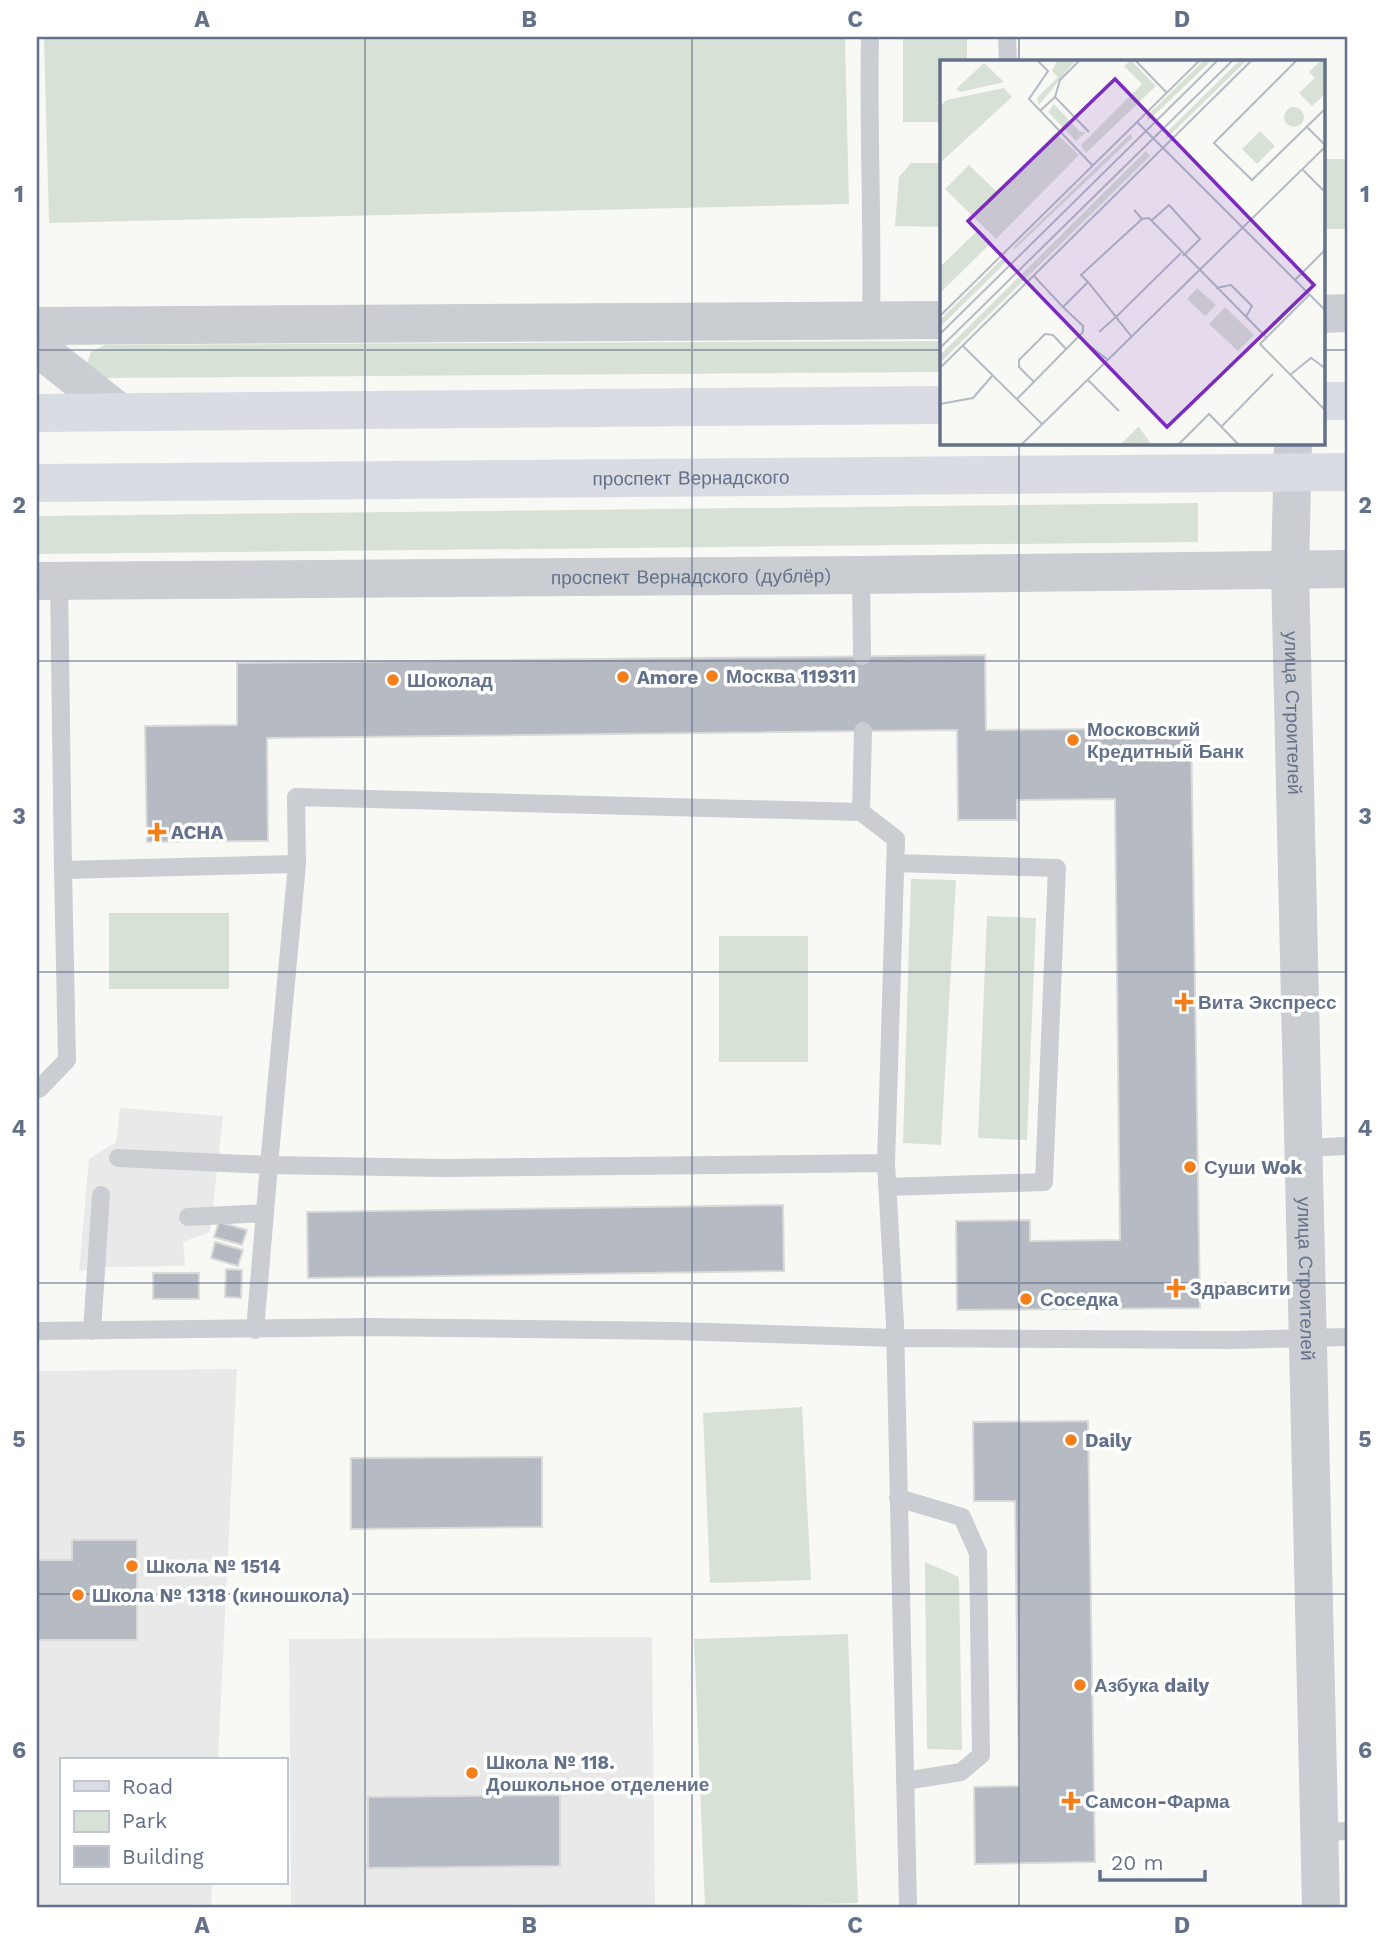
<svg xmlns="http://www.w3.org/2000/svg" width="1384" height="1944" font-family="'Work Sans',sans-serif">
<rect width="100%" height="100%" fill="#f8f9f5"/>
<!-- built -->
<path fill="#e9e9e9" d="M120,1108l103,8 -13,116 -27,10 2,24 -88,1 -18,4 10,-112 27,-17z
M237,1369l-19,391h-157v123h151l-1,24h-174v-536z
M652,1637l3,270h-364l-2,-268z"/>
<!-- green -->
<path fill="#d8e1d6" d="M44,37h801l4,167 -800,19z
M903,37h64v24h-26v61h-38z
M1323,159h24v70h-24z
M911,163h30v64l-46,-1 4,-49z
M941,341v31l-835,6 -19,-15 4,-11 14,-7z
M1198,503v39l-1161,12v-38z
M911,879l45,1 -15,265 -38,-2z
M109,913h120v76h-120z
M987,916l49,2 -9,222 -49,-2z
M719,936h89v126h-89z
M802,1407l9,173 -101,3 -7,-170z
M925,1562l34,15 3,173 -35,-1z
M848,1634l10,269 -153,4 -11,-268z"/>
<!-- building -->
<path fill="#b5bac3" stroke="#dadad8" stroke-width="2" d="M985,655l1,75 205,-2 9,580 -243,2 -1,-89 74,-1v21l90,-1 -5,-441 -98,1v20h-59l-1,-90 -690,8 1,103 -121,1 -2,-116 92,-1v-62z
M783,1205l1,66 -476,7 -1,-66z
M219,1222l28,8 -5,15 -28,-8z
M215,1242l28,8 -5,16 -27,-8z
M226,1269l16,1 -1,28 -16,-1z
M153,1273h46v26h-46z
M1088,1421l7,441 -120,2 -1,-77 45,-1 -4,-285h-41l-1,-79z
M542,1457v70l-191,2v-71z
M72,1540h65v100h-100v-80h35z
M560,1795v71l-192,2v-71z"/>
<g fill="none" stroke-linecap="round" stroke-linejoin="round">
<!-- service -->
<path stroke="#cacdd1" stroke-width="18" d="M870,37c-2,95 3,189 1,284
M1007,37l1,24
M861,575l1,81
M59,581l4,289 234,-6 -1,-67 565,15
M863,731l-2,81 35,27 -10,324 9,161 13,583
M37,1089h2l28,-29 -4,-190
M1304,1148l43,-2
M118,1158l151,7 28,-301
M887,1187l157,-5 13,-314 -162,-5
M188,1217l76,-4
M255,1330l14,-165 174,3 443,-5
M37,1331l331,-4 306,4 221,7 336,2 116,-3
M92,1331l9,-136
M898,1498l64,19 16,36 3,202 -20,17 -56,9
M1319,1832l28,-1"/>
<!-- tertiary -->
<g stroke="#cacdd1" stroke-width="38">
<path d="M1323,314l24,-1"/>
<path d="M37,326l904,-6"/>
<path d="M37,347l82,65"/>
<path id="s1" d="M1293,443l-3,127 31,1337"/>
<path id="s2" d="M37,581l824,-6 486,-6"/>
</g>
<!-- primary -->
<g stroke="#d9dce2" stroke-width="38">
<path d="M1323,401h24"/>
<path d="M37,413l904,-8"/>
<path id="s3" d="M37,483l1310,-11"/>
</g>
</g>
<!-- grid -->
<path fill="none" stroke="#64718a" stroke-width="2" stroke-opacity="0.55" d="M365,37v1870M692,37v1870M1019,37v24M37,350h904M1323,350h24M1019,443v1464M37,661h1310M37,972h1310M37,1283h1310M37,1594h1310"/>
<!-- markers -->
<g fill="#f57e19" stroke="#fff" stroke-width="2.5">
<circle cx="712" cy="676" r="7"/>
<circle cx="623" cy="677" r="7"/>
<circle cx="393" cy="680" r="7"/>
<circle cx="1073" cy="740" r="7"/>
<path d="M153.5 821.5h7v7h7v7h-7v7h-7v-7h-7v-7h7z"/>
<path d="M1180.5 991.5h7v7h7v7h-7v7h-7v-7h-7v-7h7z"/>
<circle cx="1190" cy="1167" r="7"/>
<path d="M1172.5 1277.5h7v7h7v7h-7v7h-7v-7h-7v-7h7z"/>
<circle cx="1026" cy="1299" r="7"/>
<circle cx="1071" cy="1440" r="7"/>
<circle cx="132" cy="1566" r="7"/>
<circle cx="78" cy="1595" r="7"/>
<circle cx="1080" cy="1685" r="7"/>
<circle cx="472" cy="1773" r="7"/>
<path d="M1067.5 1790.5h7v7h7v7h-7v7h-7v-7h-7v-7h7z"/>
</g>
<g text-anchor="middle" stroke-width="7" stroke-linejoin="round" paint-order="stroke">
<!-- street labels -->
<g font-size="19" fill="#64718a" stroke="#fff">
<text dy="7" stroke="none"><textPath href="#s3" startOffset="654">проспект Вернадского</textPath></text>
<text dy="7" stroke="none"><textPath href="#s2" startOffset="654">проспект Вернадского (дублёр)</textPath></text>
<text dy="7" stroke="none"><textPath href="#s1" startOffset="270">улица Строителей</textPath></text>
<text dy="7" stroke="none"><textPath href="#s1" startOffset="836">улица Строителей</textPath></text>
</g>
<!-- poi labels -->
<g font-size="19" font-weight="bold" fill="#64718a" stroke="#fff" text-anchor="start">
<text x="726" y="683">Москва 119311</text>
<text x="637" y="684">Amore</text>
<text x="407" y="687">Шоколад</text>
<text x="1087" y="736">Московский<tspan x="1087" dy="22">Кредитный Банк</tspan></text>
<text x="171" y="839">ACHA</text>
<text x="1198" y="1009">Вита Экспресс</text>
<text x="1204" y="1174">Суши Wok</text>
<text x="1190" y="1295">Здравсити</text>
<text x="1040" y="1306">Соседка</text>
<text x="1085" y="1447">Daily</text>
<text x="146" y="1573">Школа № 1514</text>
<text x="92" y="1602">Школа № 1318 (киношкола)</text>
<text x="1094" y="1692">Азбука daily</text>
<text x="486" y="1769">Школа № 118.<tspan x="486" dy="22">Дошкольное отделение</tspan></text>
<text x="1085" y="1808">Самсон-Фарма</text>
</g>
</g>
<!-- overview -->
<g transform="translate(940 60)">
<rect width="385" height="385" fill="#f8f9f5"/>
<path d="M125,0h11l-37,45 -2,-7 21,-21 -6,-6 5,-10zM191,0l25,26 -70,67 -5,-8 61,-61 -18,-18zM264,0h8l-64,61 -1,-5zM300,0h7l-81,79v-6zM381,0h4v34l-13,12 -13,-13 16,-15 -6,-6zM44,3l20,19 -44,10 -4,-3zM64,28l8,9 -72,66v-57l7,-6zM114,44l26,28h6l-10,9 -28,-29zM344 57a10 10 0 1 1 20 0a10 10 0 1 1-20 0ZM320,71l15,15 -18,18 -15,-15zM116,73l23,22 -83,84 -51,-50 24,-24 28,27zM190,74l3,3 -119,113v-3zM206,91l4,5 -210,207v-8zM39,169l13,13 -52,51v-26zM64,197l4,3 -68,67v-7zM257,228l19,17 -11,11 -18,-17zM285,247l29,28 -16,16 -29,-27zM199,367l13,18h-32l18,-18z" fill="#d8e1d6"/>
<path fill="none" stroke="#b4bbc4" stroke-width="2" d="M97,0l11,11 -19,28 64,67M195,0l31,32M357,0l-83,83 38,37 73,-71M115,37l34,35M100,51l15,-14 5,-17 20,-20M197,62l188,188M367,67l18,18M362,109l22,22M194,150l8,9 7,-1 117,119M211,161l18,-16 31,34 -17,17M94,216l29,31 25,-25 -7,-7 61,-56M355,220l30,-30M148,222l28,35 -17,15M276,228l15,-3 21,21 -6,11M370,234l-50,50 65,66M0,256l260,-256M0,274l278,-274M191,276l-15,-19 65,-64M147,284l20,15M23,286l79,78M0,288l293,-288M0,308l312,-308M350,315l21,-17 14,10M147,319l32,32M94,322l-15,-15v-7l26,-26 8,1 13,14M77,339l66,-67v-6l-20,-19M0,344l33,-6 20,-23M281,367l52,-53M81,385l304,-298M238,385l31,-31 30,31"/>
<path fill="#7b2cbf" fill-opacity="0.15" stroke="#7b2cbf" stroke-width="3.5" d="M175,19l199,206 -147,142 -199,-206z"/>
<rect width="385" height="385" fill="none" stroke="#64718a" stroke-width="3.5"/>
</g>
<!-- border -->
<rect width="1384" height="1944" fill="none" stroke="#ffffff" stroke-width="77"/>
<!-- legend -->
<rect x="60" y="1758" width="228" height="126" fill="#ffffff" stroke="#c1c6d0" stroke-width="2"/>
<rect x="74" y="1781" width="35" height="10" fill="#d9dce2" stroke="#c1c6d0" stroke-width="2"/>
<text x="122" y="1794" font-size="21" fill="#64718a">Road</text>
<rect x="74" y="1811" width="35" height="21" fill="#d8e1d6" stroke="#c1c6d0" stroke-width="2"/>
<text x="122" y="1828" font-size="21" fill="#64718a">Park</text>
<rect x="74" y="1846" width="35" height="21" fill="#b5bac3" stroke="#c1c6d0" stroke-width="2"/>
<text x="122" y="1864" font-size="21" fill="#64718a">Building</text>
<!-- scale -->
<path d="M1100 1870v10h105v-10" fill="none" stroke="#64718a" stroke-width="3.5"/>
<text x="1111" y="1870" font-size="21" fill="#64718a" stroke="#ffffff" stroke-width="5" paint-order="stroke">20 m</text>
<rect x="38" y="38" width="1308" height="1868" fill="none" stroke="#64718a" stroke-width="2.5"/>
<g font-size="23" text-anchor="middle" font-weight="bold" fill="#64718a">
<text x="202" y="27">A</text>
<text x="529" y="27">B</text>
<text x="855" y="27">C</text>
<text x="1182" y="27">D</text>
<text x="19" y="202">1</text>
<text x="1365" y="202">1</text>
<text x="19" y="513">2</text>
<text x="1365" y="513">2</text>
<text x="19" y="824">3</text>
<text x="1365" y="824">3</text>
<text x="19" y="1136">4</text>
<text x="1365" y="1136">4</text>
<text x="19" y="1447">5</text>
<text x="1365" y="1447">5</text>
<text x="19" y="1758">6</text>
<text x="1365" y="1758">6</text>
<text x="202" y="1933">A</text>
<text x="529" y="1933">B</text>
<text x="855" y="1933">C</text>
<text x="1182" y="1933">D</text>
</g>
</svg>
